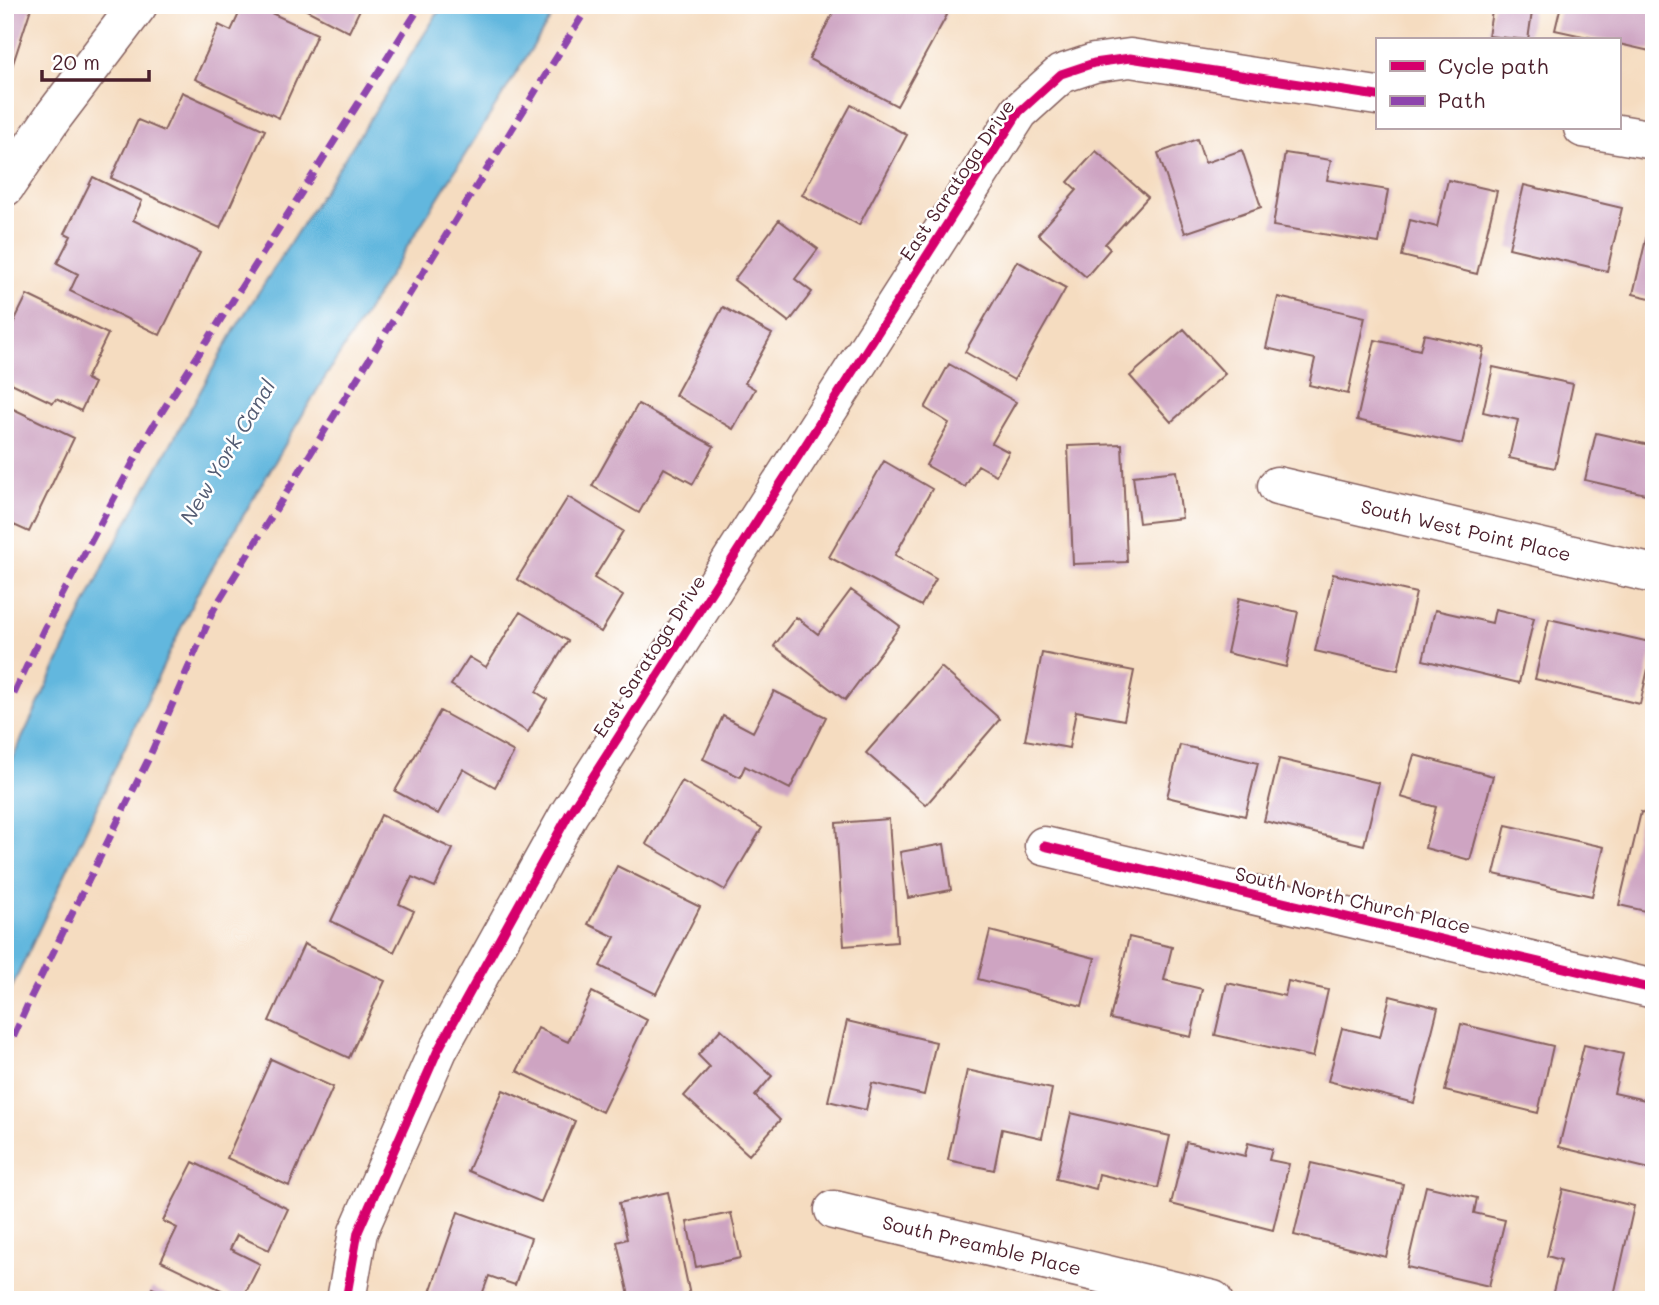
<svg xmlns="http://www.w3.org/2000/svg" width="1659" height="1305" font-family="Mali,sans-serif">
<rect width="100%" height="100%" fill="#fff"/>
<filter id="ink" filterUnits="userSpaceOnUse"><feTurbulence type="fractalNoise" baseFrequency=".0143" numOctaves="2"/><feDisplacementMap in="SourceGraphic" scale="14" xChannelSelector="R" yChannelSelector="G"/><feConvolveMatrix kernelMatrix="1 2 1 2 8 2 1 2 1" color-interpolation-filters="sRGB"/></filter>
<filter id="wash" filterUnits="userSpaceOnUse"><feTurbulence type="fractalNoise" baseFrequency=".00686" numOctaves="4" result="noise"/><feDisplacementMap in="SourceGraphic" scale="28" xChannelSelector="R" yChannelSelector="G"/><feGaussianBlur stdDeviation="1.57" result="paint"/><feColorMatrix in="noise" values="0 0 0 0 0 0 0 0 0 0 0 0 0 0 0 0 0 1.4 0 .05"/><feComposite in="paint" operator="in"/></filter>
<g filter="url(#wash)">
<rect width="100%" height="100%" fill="#f5dcc0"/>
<!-- water -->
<path fill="#62b7de" stroke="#566b84" stroke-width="2" d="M443,5h116l-243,387 -119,202 -192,408v-228l105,-221 125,-224z"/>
<g id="blocks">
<!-- building -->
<path fill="#cea4c2" d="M5,5h27l-26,80h-1z
M243,5h11l63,29 -38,84 -84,-39 24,-54 12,6z
M297,5h65l-13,27z
M837,5h93l17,10 -50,91 -88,-47z
M1317,5h26l-1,6z
M1493,5h40l-5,35 -40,-4z
M1561,5h93v30l-4,16 -31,-7v-4h-18l-46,-10z
M182,92l83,38 -45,98 -109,-50 27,-58 26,11z
M851,105l56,30 -48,90 -57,-30z
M1197,139l8,24 37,-13 19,57 -76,26 -27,-80z
M1096,151l52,46 -43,47 5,5 -24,28 -48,-43 39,-44 -9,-8z
M1285,153l46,7 -4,20 61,10 -9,53 -106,-17z
M93,177l49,24 -9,19 67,33 -40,82 -90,-44 8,-17 -21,-11 14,-27 -6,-3z
M1448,180l49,11 -20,83 -75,-18 8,-36 27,7z
M1524,185l98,23 -15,63 -98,-23z
M1651,218l3,1v80l-21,-5z
M779,220l39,29 -23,30 17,13 -23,30 -55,-42z
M1017,261l49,27 -52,92 -49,-28z
M27,295l81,39 -22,45 8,4 -13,28 -25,-12 -3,4 -48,-23v-40z
M1278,297l87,20 -17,77 -39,-9 6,-26 -49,-11z
M723,307l49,27 -27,49 10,6 -22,40 -58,-34z
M1184,329l41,45 -54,48 -41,-46z
M1424,334l60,14 -22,96 -105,-24 18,-80 45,10z
M949,364l67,38 -24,41 17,9 -13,23 -18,-10 -13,22 -39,-22 23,-42 -24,-15z
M1493,367l80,17 -18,84 -46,-10 9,-38 -35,-8z
M638,404l76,42 -21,38 -29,-16 -25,45 -47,-27z
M5,405l69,33 -45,94 -24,-11z
M1596,433l58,13v50l-69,-16z
M1122,444l5,118 -54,2 -5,-118z
M884,461l48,28 -37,66 41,24 -15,27 -92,-49z
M1176,471l6,47 -43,5 -6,-47z
M568,497l55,34 -29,47 29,18 -22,36 -84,-53z
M1333,574l83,19 -18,77 -83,-19z
M851,590l49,36 -55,74 -71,-54 22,-29 22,17z
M1239,598l59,14 -12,55 -59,-14z
M1495,609l39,9 -15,65 -96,-23 12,-50 57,13z
M520,612l48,29 -32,51 11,7 -19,33 -77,-47 18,-28 17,10z
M1549,619l105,24 -14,61 -105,-25z
M1042,653l92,18 -10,49 -48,-9 -7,37 -44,-8z
M941,667l59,52 -74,86 -60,-52z
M774,691l52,26 -36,72 -45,-23 -5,11 -37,-18 20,-43 30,16z
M440,711l74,41 -19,35 -32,-18 -25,45 -43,-23z
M1180,745l78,18 -13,53 -78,-19z
M1414,755l79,21 -23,84 -45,-12 11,-41 -35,-10z
M1279,759l100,24 -15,62 -100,-24z
M682,781l80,47 -37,62 -79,-46z
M1641,812l13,3v98l-35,-8z
M381,815l72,34 -18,38 -23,-10 -13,27 15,7 -20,41 -63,-31z
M889,819l8,123 -53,4 -8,-123z
M1506,825l98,22 -12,49 -98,-22z
M944,844l7,46 -43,8 -8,-46z
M617,866l83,41 -44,87 -56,-28 15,-29 -27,-13z
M990,931l105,27 -13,48 -104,-27z
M1129,937l43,10 -8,33 38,9 -11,48 -81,-18z
M304,944l81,37 -36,77 -80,-37z
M1288,981l40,9 -15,67 -98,-22 12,-52 58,13z
M592,992l55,28 -45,92 -85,-41 21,-43 30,14z
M1390,996l48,12 -24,95 -86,-22 14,-53 38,9z
M847,1021l89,21 -12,53 -52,-12 -6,27 -38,-9z
M1461,1024l92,22 -15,67 -93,-22z
M721,1029l51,47 -17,20 25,24 -31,35 -65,-59 26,-29 -12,-12z
M1584,1045l39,9 -9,39 40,9v50l-4,17 -91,-22z
M271,1059l62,28 -44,99 -62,-28z
M967,1070l85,19 -10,49 -40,-9 -8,41 -46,-10z
M503,1090l72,31 -34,81 -73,-31z
M1071,1113l99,23 -12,52 -59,-14 -3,15 -40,-10z
M1186,1142l59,14 3,-13 24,6 -3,11 20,4 -16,66 -102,-26z
M193,1162l95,47 -19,41 -32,-15 -7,14 30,15 -18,36 -81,-39 16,-33 -14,-7z
M1311,1163l92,21 -17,73 -92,-22z
M1426,1186l51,12 -3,15 31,7 -16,66 -82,-19z
M1563,1189l71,17 -21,94h-62l10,-40 -14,-4z
M668,1192l23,108h-61l-13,-58 10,-3 -8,-36z
M458,1212l73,26 -16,47 -26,-9 -9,24 -52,-2z
M731,1213l10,45 -45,9 -9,-45z
M152,1288l26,12h-31z"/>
</g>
</g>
<g filter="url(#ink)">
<use href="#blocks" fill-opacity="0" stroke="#86615f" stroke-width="2"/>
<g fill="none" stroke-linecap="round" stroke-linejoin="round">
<!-- minor casing -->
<g stroke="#86615f" stroke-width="41">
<g id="minor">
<path d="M1583,128l71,12"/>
<path d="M5,187l48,-70 85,-112"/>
<path id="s1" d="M1277,486l377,88"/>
<path d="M1044,846l610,143"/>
<path id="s2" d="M834,1210l379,90"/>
<path d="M346,1300l12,-68 80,-182 131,-236 450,-702 42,-38 33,-11 36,-5 247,38"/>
</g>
</g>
<!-- minor -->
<use href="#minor" stroke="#fff" stroke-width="38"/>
<!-- quiet -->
<path stroke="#8e44ad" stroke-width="7" stroke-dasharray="14 7" stroke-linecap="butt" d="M5,713l39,-84 107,-200 270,-424
M5,1056l26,-59 117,-237 66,-151 375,-604"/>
<!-- cycleway casing -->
<g stroke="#fff" stroke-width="13">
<path id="cycleway" d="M1044,846l610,143
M346,1300l12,-68 80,-182 131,-236 450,-702 42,-38 33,-11 36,-5 247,38"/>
</g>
<!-- cycleway -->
<use href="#cycleway" stroke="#d6006c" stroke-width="9"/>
</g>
</g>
<g text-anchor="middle" stroke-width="5" stroke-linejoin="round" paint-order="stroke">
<!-- street labels -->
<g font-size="19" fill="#4a1f2b" stroke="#fff">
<text transform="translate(957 180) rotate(-56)" y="7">East Saratoga Drive</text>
<text dy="7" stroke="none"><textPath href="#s1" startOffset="194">South West Point Place</textPath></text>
<text transform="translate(649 656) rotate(-57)" y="7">East Saratoga Drive</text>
<text transform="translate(1353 900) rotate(13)" y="7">South North Church Place</text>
<text dy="7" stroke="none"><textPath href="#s2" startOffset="152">South Preamble Place</textPath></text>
</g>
<!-- water labels -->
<g font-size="21" font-style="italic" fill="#545c73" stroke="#fff">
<text transform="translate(228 452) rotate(-59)" y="7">New York Canal</text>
</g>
</g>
<!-- margin -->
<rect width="1659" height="1305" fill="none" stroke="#fff" stroke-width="28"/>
<!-- legend -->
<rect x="1376" y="38" width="245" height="91" fill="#ffffff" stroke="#b7a5aa" stroke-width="2"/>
<rect x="1390" y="61" width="35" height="10" fill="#d6006c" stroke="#b7a5aa" stroke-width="2"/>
<text x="1438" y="74" font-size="21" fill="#4a1f2b">Cycle path</text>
<rect x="1390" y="96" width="35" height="10" fill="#8e44ad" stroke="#b7a5aa" stroke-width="2"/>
<text x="1438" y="108" font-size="21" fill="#4a1f2b">Path</text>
<!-- scale -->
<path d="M42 70v10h107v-10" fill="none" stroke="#4a1f2b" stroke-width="3.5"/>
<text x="52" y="70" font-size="21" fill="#4a1f2b" stroke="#ffffff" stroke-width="5" paint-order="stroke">20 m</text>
</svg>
